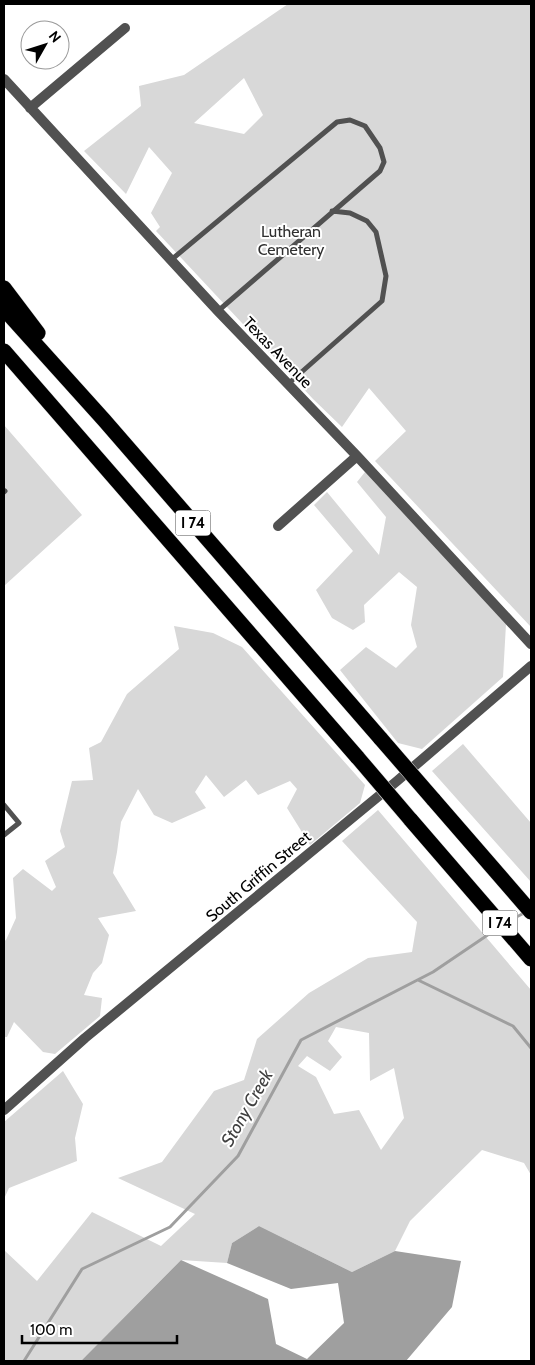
<svg xmlns="http://www.w3.org/2000/svg" width="535" height="1365" font-family="Cabin,sans-serif">
<rect width="100%" height="100%" fill="#fff"/>
<!-- green -->
<path fill="#d8d8d8" fill-rule="evenodd" d="M288,4h243v623l-156,-166 31,-30 -37,-43 -27,39 -29,-28 -157,-168 4,-4 -9,-14 21,-40 -23,-26 -23,47 -42,-43 57,-45 -2,-20 45,-11zM244,78l19,37 -19,19 -50,-11z
M4,425l78,90 -78,71z
M365,472l141,152 -3,53 -81,72 -24,-6 -58,-73 26,-23 30,21 21,-21 -6,-22 6,-38 -18,-15 -35,33 1,17 -12,8 -21,-12 -16,-28 37,-39 -39,-46 13,-13 52,63 7,-38 -29,-35z
M174,626l39,7 29,14 123,138 -5,18 -50,42 -23,-37 10,-19 -7,-8 -32,14 -12,-15 -22,17 -18,-22 -11,17 11,16 -34,15 -18,-8 -16,-26 -17,33 -4,30 -4,21 23,38 -38,7 11,17 -7,28 -9,10 -9,22 18,3 -2,18 -45,38 -12,-2 -29,-30 -7,15h-3v-96l2,-1 10,-22 -3,-40 10,-9 29,22 4,-4 -11,-26 20,-14 -5,-16 12,-50 21,-1 -4,-32 12,-6 26,-48 52,-45z
M463,744l68,79v59l-99,-111z
M378,810l153,180v185l-7,-12 -42,-13 -72,71 -15,30 -43,21 -93,-46 -27,17 -5,20 -46,-3 -100,101h-77v-111l33,31 55,-69 69,34 34,-32 -77,-36 44,-16 52,-71 30,-11 13,-41 52,-46 59,-35 44,-6 5,-30 -75,-81zM336,1027l33,6 1,48 24,-13 10,50 -23,32 -22,-40 -25,4 -18,-37 -18,-11 9,-10 23,15 12,-14 -14,-16z
M63,1071l20,33 -8,34 2,23 -68,27 -5,11v-77z"/>
<!-- water -->
<path fill="#9f9f9f" d="M259,1226l93,46 43,-21 66,10 -9,46 -46,54h-325l100,-101 87,39 8,45 31,15 37,-36 -6,-40 -47,6 -64,-26 5,-20z"/>
<g fill="none" stroke-linecap="round" stroke-linejoin="round">
<!-- stream -->
<path stroke="#9f9f9f" stroke-width="3" d="M505,923l21,-11
M418,980l95,46 18,22
M24,1361l58,-92 88,-42 68,-71 63,-116 132,-68 65,-44"/>
<!-- highway casing -->
<g stroke="#dbdbdb" stroke-width="16">
<path id="highway" d="M4,288l34,45
M4,309l100,111 277,319
M4,351l354,407
M433,799l98,113
M410,819l121,140"/>
</g>
<!-- lane -->
<path stroke="#515151" stroke-width="5" d="M171,260l166,-138 13,-2 15,6 15,22 4,14 -4,9 -162,140
M288,384l94,-83 4,-25 -10,-44 -9,-11 -17,-8 -18,-2
M4,492l1,-1
M4,805l15,18 -15,12"/>
<!-- street -->
<path stroke="#515151" stroke-width="10" d="M4,79l214,232 139,145 174,188
M30,108l95,-80
M278,526l79,-70
M4,1110l81,-72 312,-257 134,-115"/>
<!-- highway -->
<use href="#highway" stroke="#000" stroke-width="15"/>
<!-- highway-bridge casing -->
<g stroke="#dbdbdb" stroke-width="16" stroke-linecap="butt">
<path id="highway-bridge" d="M381,739l52,60
M358,758l52,61"/>
</g>
<!-- highway-bridge -->
<use href="#highway-bridge" stroke="#000" stroke-width="15"/>
</g>
<g text-anchor="middle" stroke-width="4" stroke-linejoin="round" paint-order="stroke">
<!-- shield labels -->
<g fill="#fff" stroke="#4c4c4c" stroke-width="1">
<rect x="175.5" y="510.5" width="35" height="25" rx="4"/>
<rect x="482.5" y="910.5" width="35" height="25" rx="4"/>
</g>
<g font-size="15" font-weight="bold" fill="#000">
<text x="193" y="528">I 74</text>
<text x="500" y="928">I 74</text>
</g>
<!-- park labels -->
<g font-size="16" fill="#2f2f2f" stroke="#fff">
<text x="291" y="237">Lutheran<tspan x="291" dy="18">Cemetery</tspan></text>
</g>
<!-- street labels -->
<g font-size="16" fill="#000" stroke="#fff">
<text transform="translate(278 352) rotate(46)" y="6">Texas Avenue</text>
<text transform="translate(258 876) rotate(-40)" y="6">South Griffin Street</text>
</g>
<!-- water labels -->
<g font-size="18" font-style="italic" fill="#404040" stroke="#fff">
<text transform="translate(247 1108) rotate(-60)" y="6">Stony Creek</text>
</g>
</g>
<!-- border -->
<rect width="535" height="1365" fill="none" stroke="#000000" stroke-width="10"/>
<!-- north arrow -->
<g transform="translate(45 45) rotate(51)"><circle r="24" fill="#ffffff" stroke="#999999"/>
<path d="M0-4L9 19L0 12L-9 19Z" fill="#000000"/>
<text y="-8" font-size="14" font-weight="bold" text-anchor="middle" fill="#000000">N</text>
</g>
<!-- scale -->
<path d="M22 1335v8h155v-8" fill="none" stroke="#000000" stroke-width="2.5"/>
<text x="30" y="1335" font-size="15" fill="#000000" stroke="#ffffff" stroke-width="4" paint-order="stroke">100 m</text>
</svg>
